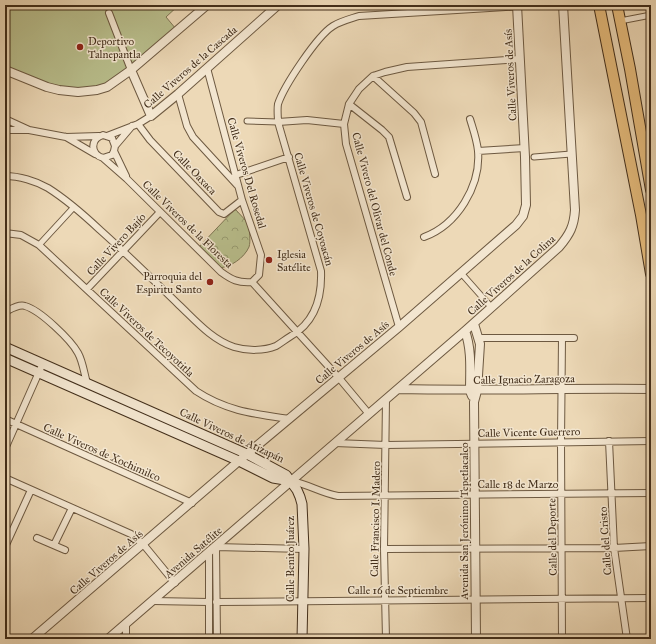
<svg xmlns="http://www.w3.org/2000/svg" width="656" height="644" font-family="'IM FELL Great Primer',serif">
<defs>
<pattern id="park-crowns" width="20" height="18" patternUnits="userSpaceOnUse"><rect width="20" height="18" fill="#b9bf8d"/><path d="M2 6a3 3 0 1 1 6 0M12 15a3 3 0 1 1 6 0" fill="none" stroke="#989c72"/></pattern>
</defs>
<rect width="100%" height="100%" fill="#edd9b7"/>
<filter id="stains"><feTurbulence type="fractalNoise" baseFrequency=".005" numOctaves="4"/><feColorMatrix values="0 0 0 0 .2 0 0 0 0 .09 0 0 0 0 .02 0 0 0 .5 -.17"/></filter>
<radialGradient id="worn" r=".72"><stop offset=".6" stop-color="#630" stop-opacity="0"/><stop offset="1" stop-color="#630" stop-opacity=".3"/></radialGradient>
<!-- grass -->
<path fill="#b9bf8d" stroke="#7e7654" d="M5,5h174l-13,12 10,12 -70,57 -28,3 -26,-4 -47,-17z"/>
<!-- park -->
<path fill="url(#park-crowns)" stroke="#7e7654" d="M235,209l14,15c0,7 2,17 0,23 -5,11 -18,20 -30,21l-21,-20z"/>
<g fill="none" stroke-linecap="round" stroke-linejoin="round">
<!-- pedestrian casing -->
<g stroke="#6d5941" stroke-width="7">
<path id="pedestrian" d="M620,21l31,-6
M247,121l31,1
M534,157l37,-3
M39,245l35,-38
M461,273l31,35"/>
</g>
<!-- minor casing -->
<g stroke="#6d5941" stroke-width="8">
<path id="minor" d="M109,13l22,57
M207,68l35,132 19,55 -2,20 -7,7
M373,76l41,37 7,9 14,52
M178,94l9,32 6,11 45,49
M349,104l33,26 7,7 18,60
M5,119l24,11 37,7 33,-1
M278,122l29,-2 37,4
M138,124l12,16 69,72 5,2 18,-14
M5,130h22
M107,136l31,-12 13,-8
M66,137l29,17
M115,146l-3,-8 -9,-3c-13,4 -13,19 0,23l9,-3 2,-4 1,-5 17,-20
M114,151l12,25
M478,151l47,-3
M103,158l24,21 94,93c11,8 17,11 31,10
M236,175l53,-18
M5,176c14,0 31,5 43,12 19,12 36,27 52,42 27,24 53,50 79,75 16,15 33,35 55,42 13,4 30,4 42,-1 5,-3 10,-7 15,-10 24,-14 31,-39 30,-65l-43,-149c0,-5 -1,-12 0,-18 6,-18 39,-68 55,-78 8,-5 17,-7 26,-10l180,-11
M5,233l16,2 18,10 157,146c30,20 59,23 93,28
M424,237c33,-12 57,-51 54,-86 -1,-11 -5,-22 -8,-32
M252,282l87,96 30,36
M87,289l73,-77
M5,312c6,-3 14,-8 20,-6 15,4 46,34 53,47 5,9 6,20 9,30
M399,327l-53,-183 -2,-20 5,-20 10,-15 14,-13 12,-4 22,-5 113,-8
M479,338h95
M5,419l187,84
M609,441l5,107 13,91
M335,443l51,2 265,-4
M5,449l38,-86
M5,478l126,56 12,10 32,39
M291,481c17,3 30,12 47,15l313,-3
M37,538l28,12
M54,545l18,-37
M5,547l26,-57
M384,549l230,-1 37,-2
M153,601l56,1
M216,602l435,-4
M126,639v-15
M209,639v-86
M217,639l-1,-92 88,2
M386,639l-2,-90 2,-150
M562,639l-1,-197 1,-104"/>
</g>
<!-- tertiary casing -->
<g stroke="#6d5941" stroke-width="10">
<path id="tertiary" d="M5,70l42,17 12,3 19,2 19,-2 10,-3 24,-17 76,-65
M131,70l20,46 27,-22 100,-89
M474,324l6,20 -3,47 -3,11 2,237
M465,331c7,19 5,40 5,60l2,5
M398,389c84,2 169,-1 253,0
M32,639l215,-185 152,-127 117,-102 7,-9 3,-11 -1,-48 -8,-152
M108,639l357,-308 94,-84c11,-13 15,-21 16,-37l-12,-205"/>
</g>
<!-- secondary casing -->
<g stroke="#422e1a" stroke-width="11">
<path id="secondary" d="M5,347l242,107 39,21 11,15 3,7 2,7 2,45 -2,90
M5,358l234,103 34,17 18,3"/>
</g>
<!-- primary casing -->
<g stroke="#422e1a" stroke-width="12">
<path id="primary" d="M599,5l42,210 10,59
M617,5l13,64 21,121"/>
</g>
<!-- pedestrian -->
<use href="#pedestrian" stroke="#f3e6d0" stroke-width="5"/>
<!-- minor -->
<use href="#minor" stroke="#f3e6d0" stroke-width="6"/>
<!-- tertiary -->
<use href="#tertiary" stroke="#f3e6d0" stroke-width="8"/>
<!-- secondary -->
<use href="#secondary" stroke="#f3e6d0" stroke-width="9"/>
<!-- primary -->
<use href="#primary" stroke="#e6bc7c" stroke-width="10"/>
</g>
<!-- markers -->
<g fill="#8f2418" stroke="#f3e6d0" stroke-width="1.5">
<circle cx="80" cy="47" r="4"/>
<circle cx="269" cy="260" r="4"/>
<circle cx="210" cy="282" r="4"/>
</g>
<g text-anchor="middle" stroke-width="3" stroke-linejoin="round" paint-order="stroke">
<!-- poi labels -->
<g font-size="11" fill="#422e1a" stroke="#f3e6d0" text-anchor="start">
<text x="88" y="45">Deportivo<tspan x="88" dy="13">Talnepantla</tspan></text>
<text x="277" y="258">Iglesia<tspan x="277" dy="13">Satélite</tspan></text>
<text x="202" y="280" text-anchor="end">Parroquia del<tspan x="202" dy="13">Espiritu Santo</tspan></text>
</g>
<!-- street labels -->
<g font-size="11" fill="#422e1a" stroke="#f3e6d0">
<text transform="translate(190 67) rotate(-41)" y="4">Calle Viveros de la Cascada</text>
<text transform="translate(510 75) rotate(-93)" y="4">Calle Viveros de Asís</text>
<text transform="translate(195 172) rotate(46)" y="4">Calle Oaxaca</text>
<text transform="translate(247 173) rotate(74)" y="4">Calle Viveros Del Rosedal</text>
<text transform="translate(375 204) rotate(75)" y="4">Calle Vivero del Olivar del Conde</text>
<text transform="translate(314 209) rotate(74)" y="4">Calle Viveros de Coyoacán</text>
<text transform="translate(188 224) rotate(44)" y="4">Calle Viveros de la Floresta</text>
<text transform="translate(116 244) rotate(-47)" y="4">Calle Vivero Bajío</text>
<text transform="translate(511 275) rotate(-42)" y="4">Calle Viveros de la Colina</text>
<text transform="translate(147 332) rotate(43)" y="4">Calle Viveros de Tecoyotitla</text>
<text transform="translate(352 352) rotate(-40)" y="4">Calle Viveros de Asís</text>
<text transform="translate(524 379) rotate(-1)" y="4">Calle Ignacio Zaragoza</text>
<text transform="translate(529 432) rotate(-1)" y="4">Calle Vicente Guerrero</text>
<text transform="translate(232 435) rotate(25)" y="4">Calle Viveros de Atizapán</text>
<text transform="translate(102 452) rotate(24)" y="4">Calle Viveros de Xochimilco</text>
<text x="518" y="488">Calle 18 de Marzo</text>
<text transform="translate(375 519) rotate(-89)" y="4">Calle Francisco I. Madero</text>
<text transform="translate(464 521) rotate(-90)" y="4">Avenida San Jerónimo Tepetlacalco</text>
<text transform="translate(552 537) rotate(-91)" y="4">Calle del Deporte</text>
<text transform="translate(605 541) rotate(-94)" y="4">Calle del Cristo</text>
<text transform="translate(193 552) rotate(-41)" y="4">Avenida Satélite</text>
<text transform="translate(290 559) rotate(-90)" y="4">Calle Benito Juárez</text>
<text transform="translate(106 562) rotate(-41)" y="4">Calle Viveros de Asís</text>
<text x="398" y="594">Calle 16 de Septiembre</text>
</g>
</g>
<!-- margin -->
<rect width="656" height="644" fill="none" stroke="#edd9b7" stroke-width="20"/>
<rect x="6" y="6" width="644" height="632" fill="none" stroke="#422e1a" stroke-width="2"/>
<rect x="10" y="10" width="636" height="624" fill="none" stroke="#422e1a"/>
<rect width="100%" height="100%" filter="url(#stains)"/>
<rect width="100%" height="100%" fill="url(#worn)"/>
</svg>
